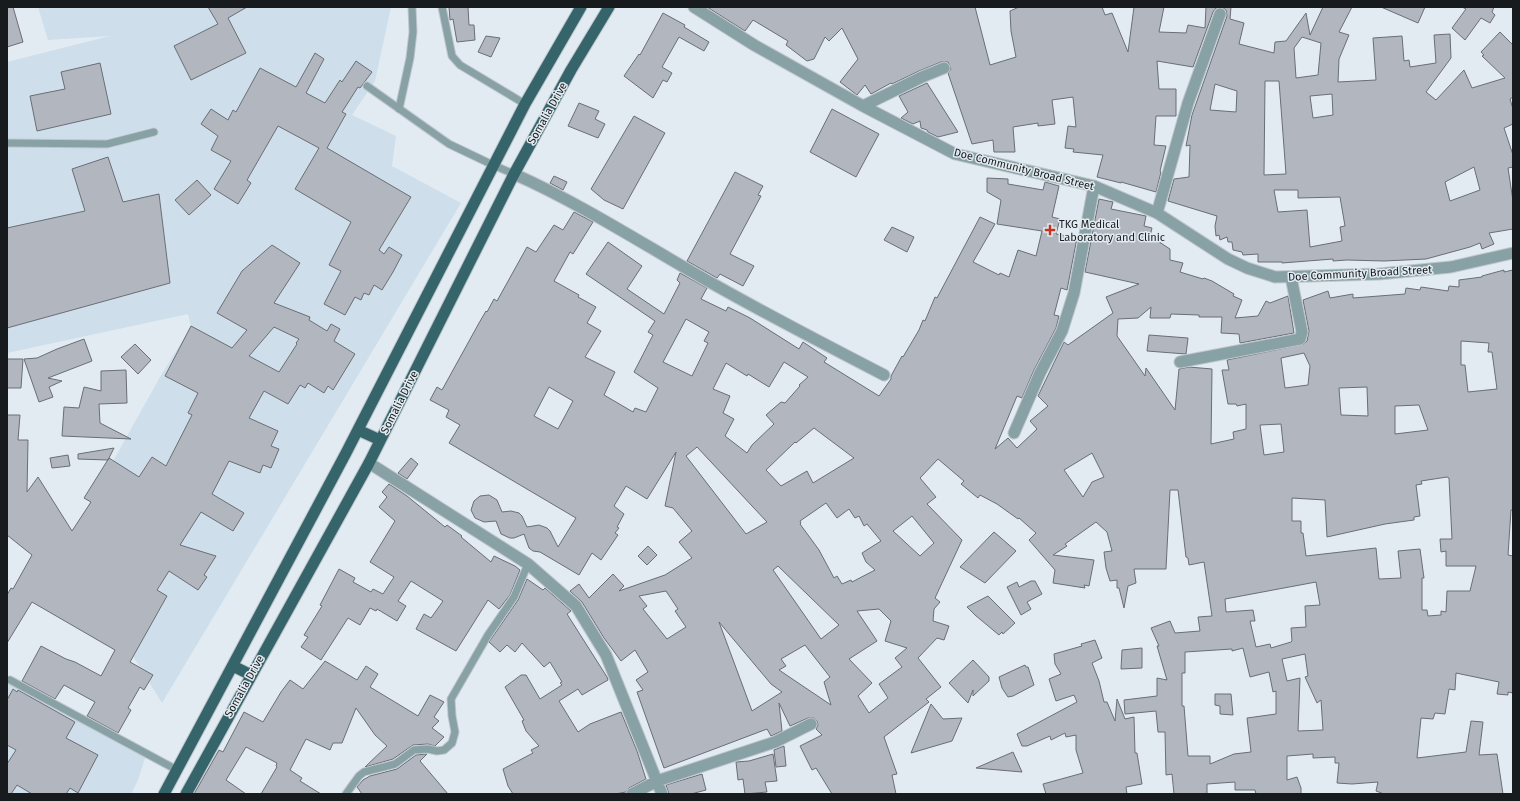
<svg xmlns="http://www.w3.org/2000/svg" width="1520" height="801" font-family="'Fira Sans',sans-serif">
<rect width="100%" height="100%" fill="#e2ebf2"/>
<!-- built -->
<path fill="#cedeea" d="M38,7h353l-16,74 -23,34 44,21 -4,30 69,37 -299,500 -117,-189 29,17 86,-154 31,-50 -3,-13 -181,39v-291l103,-26 -62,4z
M7,680l139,75 -8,25 -7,14h-124z"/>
<!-- building -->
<path fill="#b2b6bf" stroke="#6a6e76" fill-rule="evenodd" d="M7,7h6l10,35 -16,5z
M208,7h39l-19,11 18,35 -55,27 -17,-34 44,-22z
M449,7h19l1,18h5l1,15 -18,2 -4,-23 -3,1z
M707,7h268l15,58 26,-8 -5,-26 -1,-20 9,-4h83l3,8 7,-2 16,39 6,-45h30l-5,25 27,1 2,-8 17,3 1,-21h25l-1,12 14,4 -5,21 35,9 1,-11 11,-1 20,-28 4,22 13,-28h29l-13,25 10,3 -10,24 -1,23 38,-2 -3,-42 29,-2 2,25 5,-1 1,7 26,-4 -2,-28 16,-1 1,24 -25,34 10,8 28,-30 8,18 33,-10 -23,-22 2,-1 -3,-3 19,-20 13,13v52l-3,2 3,10v15l-9,4 9,27v12l-5,1 5,33v28l-24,4 5,11 -12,5 -2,-6 -10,4 -44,12 -42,2 -37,-1 -14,1v-2l-51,4v-1h-24v-8l-15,1 -1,-3 -9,-2 -1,-8h-4l-1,-5 -7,3 -1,-5 -3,1 -1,-10 2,-10 -49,-15 6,-22 15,-2 1,-32 -4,1 6,-31 35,-99 -1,-6 -4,-3 -6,1 -3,4 -20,55 -36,-6 2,28h17v27h-20l-2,29 12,1 -6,25 1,1 -5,20 -35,-10v1l-24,-6 6,-22 -30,-3 1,-3 -9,-1 3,-22 8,1 -3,-30 -21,3 3,24 -17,2v-3l-25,4 2,25h-21l-1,-12 -21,4 -24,-71 3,-4 -3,-7h-7l-22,9 -27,13 -1,-1 -20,11 -6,-9 -8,10 -17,-13 18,-23 -16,-31 -13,13 -4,-4 -11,22 -7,2 -21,-16 2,-4 -35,-21 -8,11zM1302,37l19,6 -3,32 -22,3 -2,-30zM1265,81h14l7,93 -22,1zM1215,84l22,7 -1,21 -26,-2zM1332,94l1,21 -20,3 -3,-22zM1474,167l6,23 -30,11 -5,-19zM1274,190h24v8l42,-1 5,29 -5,1 2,14 -32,6 -3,-37 -29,2z
M1381,7h44l-7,16z
M1462,7h32l-2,5 3,3 -5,8 -9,-5 -16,22 -13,-12 14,-19z
M663,13l22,12 -1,2 25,15 -5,9 -25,-14 -17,30 10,6 -5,9 -4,-2 -10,18 -29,-22 15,-22 1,1z
M486,36l14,2 -9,19 -13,-5z
M315,53l9,6 -18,34 19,10 15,-23 2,2 14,-21 16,11 -12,16 -2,-1 -16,25 4,2 -19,34 84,49 -32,53 5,4 5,-7 13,8 -9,17 -11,18 -8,-5 -5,10 -5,-2 -3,7 -6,-3 -10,18 -21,-11 17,-33 -12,-6 22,-43 -56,-33 24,-41 -41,-22 -31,54 4,3 -13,21 -24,-15 17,-28 -20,-11 7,-14 -17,-12 10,-15 17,11 5,-10 3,2 24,-44 36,19z
M100,63l11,51 -74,17 -7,-35 35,-7 -4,-17z
M927,83l31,49 -20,5 -10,-5 -1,-2 -6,-2 -1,-7 -7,3 -12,-6 7,-6 -9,-16z
M579,103l20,8 -4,8 10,5 -7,14 -30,-12z
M832,109l47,25 -23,43 -46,-25z
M634,116l31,17 -42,76 -19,-9 -13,-11z
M108,157l15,45 36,-8 11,89 -163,45v-100l78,-17 -13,-42z
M735,172l28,14 -5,9 3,1 -31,58 24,12 -11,20 -23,-12 -3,4 -30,-17z
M554,176l13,6 -4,8 -13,-7z
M987,178l21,1v5l35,6 2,-8 14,4 -7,31 8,2 -4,15 21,4 -10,52 -6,-2 -7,27 5,1 -3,12 -22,42 -12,28 -5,-2 -22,53 13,-11 9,10 20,-19 -7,-8 18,-15 -10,-10 26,-54 4,3 45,-32 -7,-16 33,-13 -54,-12 14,-73 14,3 -2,7 35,7 -2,10 8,2 -2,8 20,13v11l13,3 -3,9 23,7 1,-1 8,3 22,13 -1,2 9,4 -7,18 23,-2 8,-15 4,2 18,-7 6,37 -54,10 -1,-9 -18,-1 1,-16h-23v-2l-28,-1 -1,4h-20l1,-11 -13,11 -20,1 -1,17 28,40 1,-8 29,42 4,-41 10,-2 23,2 -1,75 23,-5 -1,-7 13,-3v-25l-9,2 -1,-2h-8l-6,-34h7l-2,-10 77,-16 3,-3 2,-10 -6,-31 25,-9 2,7 23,-4v4l52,-4 1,-6 14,2 1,-3 27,4 1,-5 10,1v-7l23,-3v-1l22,-6v2l9,-2v240h-2l-3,45 5,1v137l-5,-1v3l-11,-1 2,-12 -43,-9 -1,17 -6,-1 -4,25 -10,-1 -2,6 -12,-1 -4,40 49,-6 5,-31 12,1 -4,33 18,-1 6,40h-119l-8,-3 2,-9 -26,2 -15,-1 2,-20h-4v-6l-22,1v-4l-26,2v24l10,-3 4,11v6h-45l-1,-4h-20v-8l-28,2v10h-33l-2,-20 -6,1 -1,-43h-7l-2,-21 -31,3 -1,-14 33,-4v-18l10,2 -10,-34h2l-8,-18 19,-7 5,12 25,-2 -2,-14 14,-1 -8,-54 -15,3 -1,-7 -2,-1 -8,-67h-8l-4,79h-32l2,14 -8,3 -4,22 -5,-20h-2v-8l-7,1 -4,-13 -2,-16 8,-1 -5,-19 -11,-10 -31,22 2,2 -14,9 41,5 -5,26 -5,-1 1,3 -32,-5 2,-13 -26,-30 7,-7 -17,-15 -1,1 -21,-15 -17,-9 -2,3 -17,-14 3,-3 -26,-22 -18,19 16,19 -9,7 35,36 -27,58 5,4 -6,7 -1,12 16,5 -5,14 -7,-2 -19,20 23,29 -15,12 3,3 -45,35 13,37 -5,1 4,19h-64l-16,-26 -4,2 -12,-24 22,-11 -6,-6 2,-4 -1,-4 -3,-3h-6l-18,8 -11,-23 3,28 -11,5 -4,-7 -103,39 -27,-76 6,-2 -7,-10 12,-8 -13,-22 -14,11 -17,-23 -22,-36 -12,-11 9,-7 10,14 24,-24 11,12 -5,5 46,-16 27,-17 -13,-16 13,-11 -19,-23 -8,-2 11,-54 -29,47 -21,-13 -12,20 10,8 -7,13 2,1 -4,5 3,2 -17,25 -9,-7 -13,22 -39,-23 -7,-1 -4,-3 -5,-14 -10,4h-4l-9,-4 -5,-13 -12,1 -9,-4 -4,-8 3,-9 6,-5 9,-1 8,5 5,12 9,-1 8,2 3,3 5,11 12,-2 8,3 3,3 8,16 18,-29 -127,-75 11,-18 -14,-8 3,-7 -19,-10 7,-13 5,3 37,-67 7,-12 1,1 7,-13 3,2 30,-54 9,5 18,-27 9,5 11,-18 19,10 -20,32 -3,-2 -16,29 25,14 -1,2 18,10 -9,16 14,8 -16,26 30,15 -11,23 29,17 2,-4 11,4 12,-24 -24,-16 19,-37 -5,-3 7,-11 -69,-47 22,-32 34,24 -15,23 37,25 16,-31 -3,-3 3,-7 27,15 -6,11 25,12 2,-4 22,11 49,31 4,-7 24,16 -3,4 55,34 12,-17v-3l11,-20 1,1 16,-27 4,-10 2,1 10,-24 2,1 43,-81 15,7 -22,38 26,13 1,-2 9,4 9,-27 18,6 6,-25 -45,-7 4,-24 -14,-8zM686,319l23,13 -5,9 4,2 -16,33 -29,-14zM1461,341l28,2 -1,9h4l5,37 -29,3 -3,-27h-4zM1304,353l6,13 -2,19 -23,3 -4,-30zM784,362l24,15 -9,8 1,1 -15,17 -4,-1 -15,13 8,9 -22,21 -5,8 -22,-17 9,-17 -11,-6 7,-17 -17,-7 13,-26 21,13 1,-2 21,13zM549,387l24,14 -15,28 -24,-13zM1367,387l1,29 -27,-1 -2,-27zM1419,405l9,25 -33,4v-28zM1281,424l3,28 -20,3 -4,-30zM814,428l40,30 -41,25 -6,-12 -26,15 -15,-16 29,-28 1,1zM697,447l70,75 -21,12 -60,-78zM1092,453l12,24 -12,5 -9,15 -19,-27zM1447,477l2,1 3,61h-12l1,13 5,-1v15h30l-6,25h-23l-1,21 -5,-1v4l-13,1 -1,-6h-5v-32h2l-4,-29 -22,2 3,27 -22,1 -3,-31 -70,8 -3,-23h-2v-12h-9v-23l33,2 2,37 58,-13 29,-4v-3l6,-1 -4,-31 6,-1 -1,-3zM826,503l11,15 12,-9 6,9 4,-2 5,10 3,-2 14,17 -19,12 4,9 9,8 -23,12 -1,-2 -9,4 -5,-8 -3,2 -15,-28 -19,-26 1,-1 -1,-2zM912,516l22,27 -14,13 -27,-25zM778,566l61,59 -18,14 -48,-69zM1316,582l4,23 -15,1 1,21 -15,1 1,13 -1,1 -20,6 -1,-4 -14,3 -6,-26h5l-2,-11 -27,2 -1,-13zM666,591l12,18 -3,2 11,16 -19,12 -24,-30 4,-3 -8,-10zM879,609l12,12 -6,20 22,7 -12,10 7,9 -23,17 9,14 -19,15 -11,-17 14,-13 -23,-24 28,-18 -20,-30zM719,622l52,62 11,8 -30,19zM805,645l25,32 -6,5 7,23 -52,-35 7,-4 -5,-7zM1243,648l7,29 19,-5 4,20 3,-1v23l-29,4 4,34 -17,2 -24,10v-8h-22l-4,-50h-2v-33h3v-21l47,-3v2zM1305,654l3,22 -3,1 12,26 4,-3 2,30 -25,1 2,-53 -13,3 -5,-22z
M197,180l14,15 -22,20 -14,-15z
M892,227l22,10 -7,15 -23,-12z
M272,245l28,18 -26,40 36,14 -1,3 18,11 4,-7 9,5 -6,12 21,13 -22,36 -5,-4 -4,7 -16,-10 -3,5 -5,-3 -12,19 -24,-13 -15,27 29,13 -7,15 8,3 -8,19 -8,-3 -3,8 -31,-12 -17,33 32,19 -11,18 -32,-19 -21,33 36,11 -12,19 3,2 -9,13 -29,-19 -12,19 10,6 -37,66 23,13 -9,15 -4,-3 -12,21 3,2 -13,23 -31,-17 8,-14 -31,-17 -9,14 -33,-18 19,-35 25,13 9,3 26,14 14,-26 -83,-48 -25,41v-48l4,-7 2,1 19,-34 -25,-20v-120h13l-2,25h10l-1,52 11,-15 34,54 19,-29 -7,-4 25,-40 30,19 13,-20 14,9 26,-51 -4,-2 10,-20 -33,-17 26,-50 41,22 15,-18 -30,-17 25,-42zM274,327l25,12 -3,4 1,1 -18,28 -30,-16z
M1149,335l39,3 -2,16 -39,-3z
M84,339l8,22 -44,17 14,3 -13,6 4,10 -14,5 -15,-43 13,-1 20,-9z
M135,344l16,16 -13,14 -17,-17z
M7,359h16l-2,29h-14z
M126,370l1,33 -28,1 1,19 31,16 -69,-3 2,-29 15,1 5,-21 17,4v-20z
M114,448l-6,12 -30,-1v-5z
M68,455l2,11 -18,2 -2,-10z
M411,458l7,6 -11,15 -9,-6z
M389,484l18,12 38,31 2,-2 15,11 -1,1 30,25 3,-6 21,10 5,4 -10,25 -11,14 -11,-9 -32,51 -40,-22 8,-15 7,4 12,-17 -32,-20 -13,20 8,5 -9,15 -20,-12 -1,2 -6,-3 -10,17 -12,-7 -27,42 -20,-13 7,-10 -4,-2 18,-29 -2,-1 19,-36 16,9 -2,4 18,10 2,-3 10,5 11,-17 -24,-15 25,-41 -16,-14 8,-10 -5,-5z
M994,532l22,19 -31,32 -25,-16z
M648,546l9,9 -10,10 -9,-9z
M527,579l16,11 2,-2 26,23 -4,3 40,63 1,3 -26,15 -4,-6 -19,12 19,31 12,-8 31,-12 16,39 9,28 -17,9 -3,4 -11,2h-102l-5,-8 -5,-17 30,-16 -2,-3 8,-4 -13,-15 -4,-10 2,-1 -19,-33 16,-12h5l14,24 22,-14 -2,-2 2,-1 -12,-20 -6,5 -22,-24 -7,9 -8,-7 -7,7 -11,-10 29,-42z
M1031,581h4l7,13 -15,8 4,7 -10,6 -14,-28 10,-5 2,5z
M988,596l27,27 -12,11 -1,-2 -3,3 -24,-20 -8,-8z
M1095,640l7,18 -10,5 7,18 5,21h3l8,19 2,-22 8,20 9,-2 1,36h2l5,31 -16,3 1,7h-81l-3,-10 40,-11 -7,-23v-15l-10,2 -1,-4 -14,7 -1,-4 -23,10h-5l-5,-12 60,-32 -3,-7 -18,6 -7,-22 12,-5 -6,-10 -1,-10 28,-8 -1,-2z
M1142,648v20l-21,1 1,-19z
M973,660l16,17v4l-16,15v-6l-5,13 -19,-20z
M325,661l32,19 9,-14 12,8 -8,13 48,29 12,-21 14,7 -10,15 5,4 -7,7 12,9 -9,9 -7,-2 -15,1 -20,14 -28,8 22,-21 -12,-11 -19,-27 -14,35h-9l-3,7 -24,-11 -16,31 12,8 -2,3 21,13h-60l16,-27 -1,-1 1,-3 -31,-16 -20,33 20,14h-52l25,-44 4,2 21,-40 19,10 18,-30 9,-12 13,9z
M1025,665l1,2h2l6,18 -21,11 -5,1 -6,-9 -3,-11z
M13,689l4,3 1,-2 57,32 -9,16 32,17 -20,38 -8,-5 -4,6h-34l-15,-9 -6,9h-4v-30l9,-14 -9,-5v-45z
M1215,694h16l2,21 -13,-1v-8l-5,-1z
M931,704l12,15 19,-1 -10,23 -41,12z
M784,746l2,20 -10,1 -2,-17z
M1013,752l9,20 -46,-4z
M427,754l-7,7 28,33h-86l-5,-7 6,-7 7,-4 27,-7 19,-14z
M773,754l4,27 -12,1 2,10 -22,2 -2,-15 -5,1 -2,-18 13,-1z
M702,774l4,16 -15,4h-22l-3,-9z"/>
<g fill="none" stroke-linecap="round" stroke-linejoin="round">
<!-- service casing -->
<g stroke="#bec6cc" stroke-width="9">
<path id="service" d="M442,7l10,49 8,9 65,39
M367,86l82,58 44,21 21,9
M399,109l11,-51 3,-26 -1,-25
M7,143l100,1 47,-12
M10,680l167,90
M346,794l13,-18 5,-4 31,-8 19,-14 14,-1 9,2 7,-1 8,-7 3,-11 -3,-16 -1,-17 37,-64 26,-38 14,-33"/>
</g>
<!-- minor casing -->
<g stroke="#bec6cc" stroke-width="13">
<path id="minor" d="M694,7l60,38 109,61 92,48 139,32 63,27 71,46 19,9 28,9 104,-3 72,-7 62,-14
M863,106l59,-29 22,-9
M514,174c63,28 121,65 180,99 62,36 126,69 190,102
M1157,213l31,-110 32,-89
M1180,362l120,-23 2,-7 -11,-55
M1014,433l26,-60 22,-42 12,-38 20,-107
M369,463l159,101 48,42 30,49 56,139
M632,794l25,-13 118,-39 36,-18"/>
</g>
<!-- primary casing -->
<g stroke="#bec6cc" stroke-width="13">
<path id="primary" d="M358,430l22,10
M233,666l18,9
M164,794l182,-341 179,-349 56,-97
M186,794l183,-331 145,-289 57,-104 38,-63"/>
</g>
<!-- service -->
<use href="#service" stroke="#88a1a4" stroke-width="7"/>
<!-- minor -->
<use href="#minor" stroke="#88a1a4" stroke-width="11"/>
<!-- primary -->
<use href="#primary" stroke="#35646a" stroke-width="11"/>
</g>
<!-- markers -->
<path fill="#c33624" stroke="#e2ebf2" stroke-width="1.5" d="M1048 224h4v4h4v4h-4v4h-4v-4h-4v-4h4z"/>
<g text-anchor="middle" stroke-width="3" stroke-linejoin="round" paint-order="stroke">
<!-- street labels -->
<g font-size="11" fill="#181b1d" stroke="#e2ebf2">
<text transform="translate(547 113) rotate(-61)" y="4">Somalia Drive</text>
<text transform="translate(1024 169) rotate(14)" y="4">Doe Community Broad Street</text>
<text transform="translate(1360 273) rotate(-3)" y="4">Doe Community Broad Street</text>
<text transform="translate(399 402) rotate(-63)" y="4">Somalia Drive</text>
<text transform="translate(244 686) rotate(-61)" y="4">Somalia Drive</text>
</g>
<!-- poi labels -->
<g font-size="11" fill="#181b1d" stroke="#e2ebf2" text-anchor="start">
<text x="1059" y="228">TKG Medical<tspan x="1059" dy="13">Laboratory and Clinic</tspan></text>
</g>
</g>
<!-- border -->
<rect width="1520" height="801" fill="none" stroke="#181b1d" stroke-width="16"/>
</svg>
